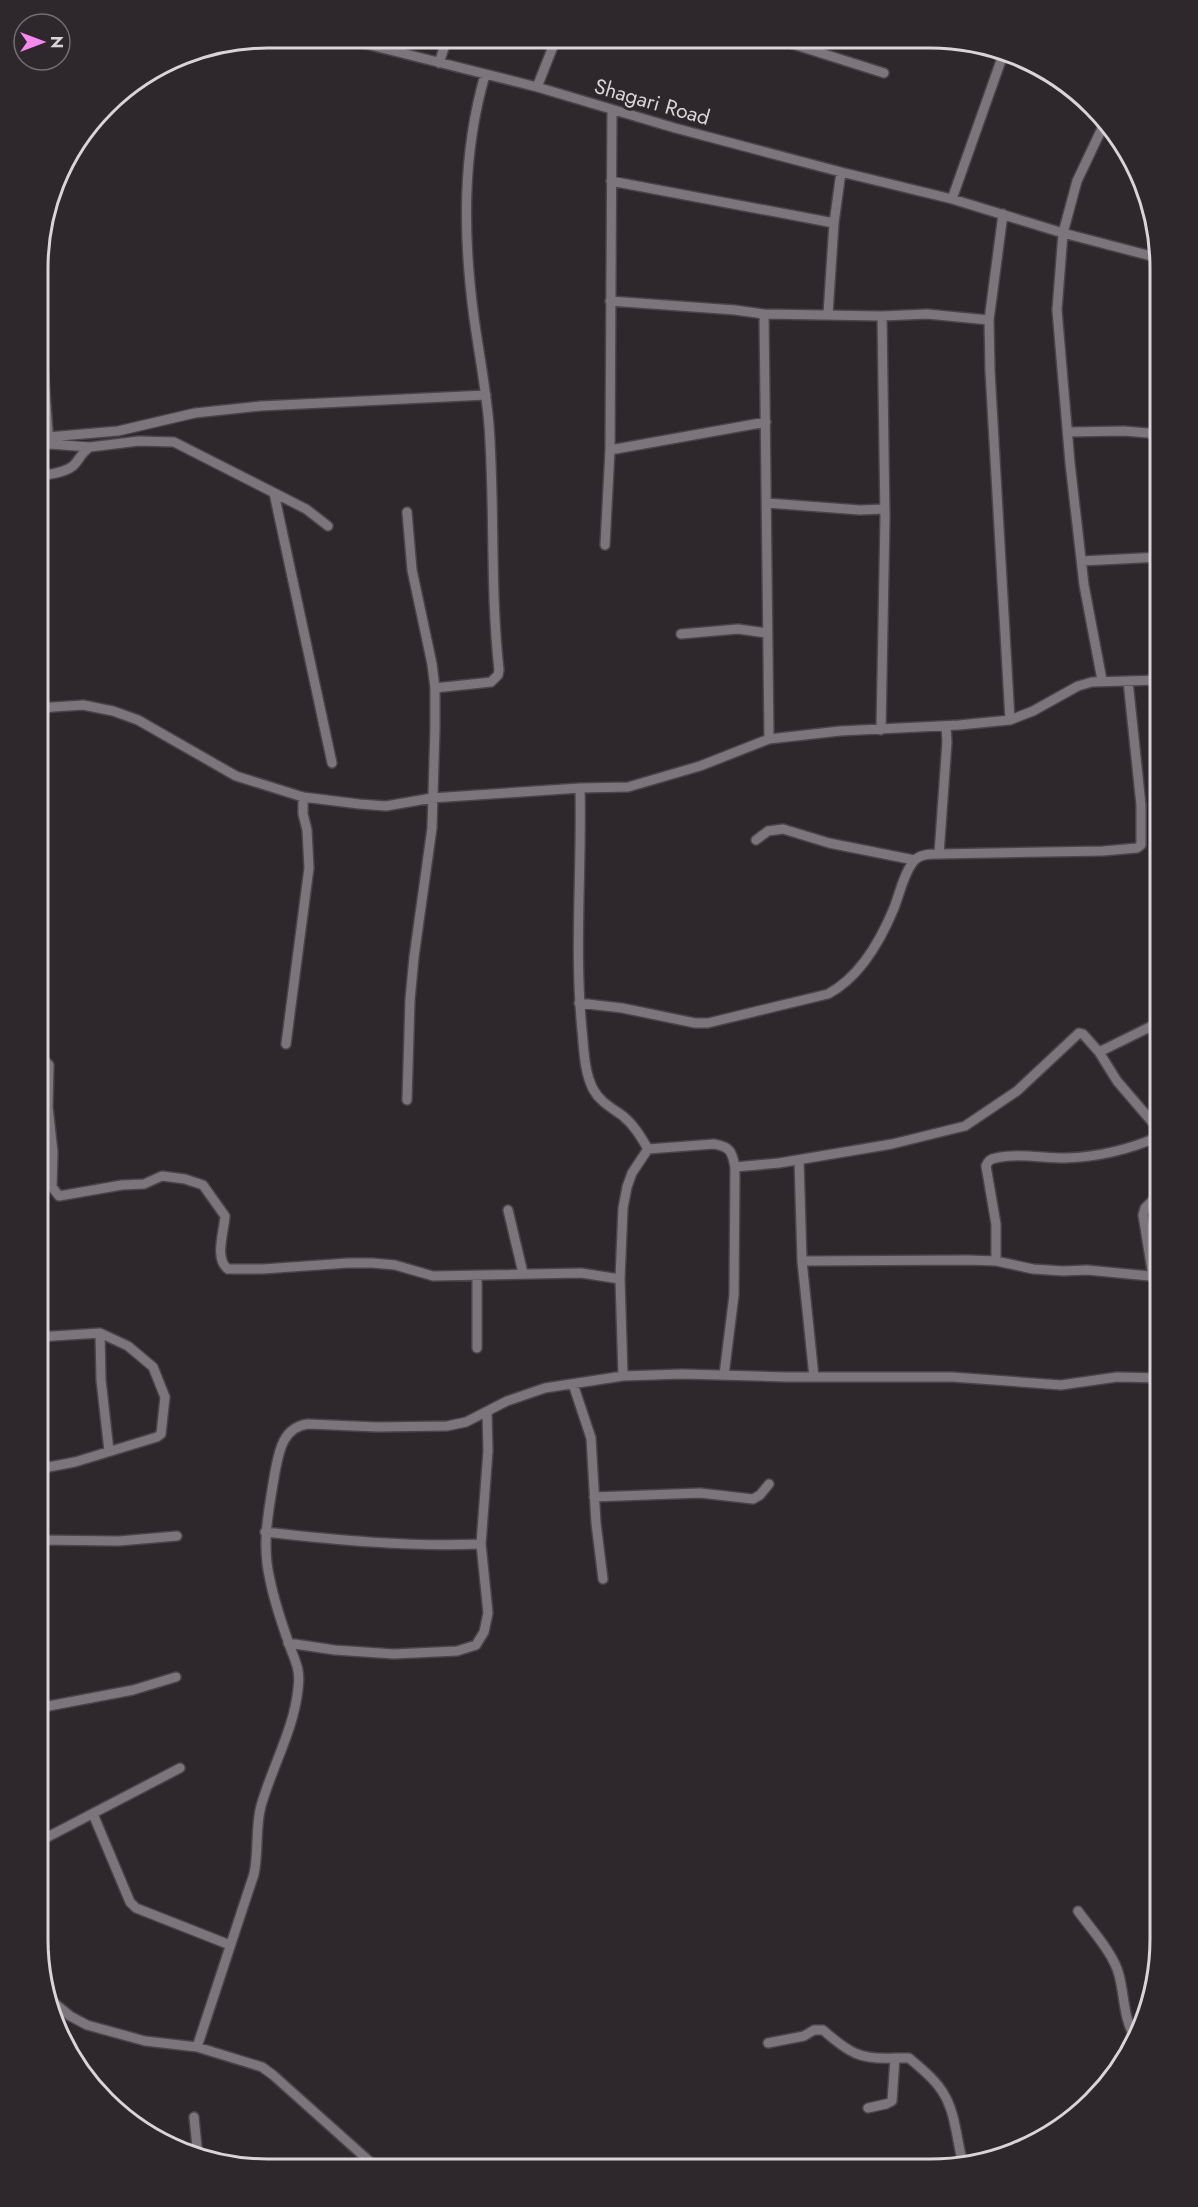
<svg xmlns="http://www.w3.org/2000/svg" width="1198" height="2207" font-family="Jost,sans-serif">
<rect width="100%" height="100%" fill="#2e282d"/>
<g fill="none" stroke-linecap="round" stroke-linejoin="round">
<!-- minor casing -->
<g stroke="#484447" stroke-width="12">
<path id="minor" d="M342,38l195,49 138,41 166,44 111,27 111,34 -6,77 13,153 14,122 18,95
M783,41l101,32
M439,63l8,-24
M537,87l19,-48
M1105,122l-28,59 -14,52 96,25
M611,181l223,42
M952,199l52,-147
M1003,214l-14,106 1,51 20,349
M610,301l125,9 29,4 118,2 45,-2 62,6
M764,314l5,425
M828,314l6,-91 7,-51
M39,350l3,3 7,91
M1068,432l56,-1 36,3
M48,437l70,-6 77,-18 66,-7 225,-11
M39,445l10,-1 41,3
M610,450l156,-28
M39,476c11,-2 25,-3 34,-10 6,-6 9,-14 17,-19l49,-6 35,1 132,67 22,17
M274,493l58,270
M767,503l93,7 25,-1
M407,512l5,58 20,94 3,24v40l-3,100 -18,129 -4,43 -3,100
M605,545l5,-95 2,-340
M1082,561l78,-4
M681,634l57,-5 29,4
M435,688l56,-6 7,-7 1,-5c-9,-81 -4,-163 -10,-245 -3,-36 -10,-71 -15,-107 -11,-82 -12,-164 11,-243
M39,708l44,-3 30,6 25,9 98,56 67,21 56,7 27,2 46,-8 148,-10 48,-1 72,-21 69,-27 71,-8 119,-6 51,-5 23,-9 45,-25 14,-4 68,-2
M881,730l4,-212 -3,-202
M580,788c2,81 -6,162 2,242 2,20 2,41 11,59 7,13 19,19 30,27 11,9 18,21 25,33l-16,24 -5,14 -4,21 -3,71 3,97
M756,840l12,-9 15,-2 46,14 85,17
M939,854l164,-3 34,-3 4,-3v-40l-13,-124
M579,1003l43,5 73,15h13l120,-29c32,-17 52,-52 66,-86 6,-15 9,-33 19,-46 6,-8 17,-8 26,-8l8,-112 -1,-16
M286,1044l23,-176 -2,-38 -4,-16v-17
M1099,1052l61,-30
M39,1059l7,3 3,3 -1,42 5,45 -1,35 7,9 63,-11 22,-1 18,-8 23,3 18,6 22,31c-1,16 -11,43 3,53h35l85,-6h24l23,2 38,11 148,-3 39,6
M648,1149l66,-5c17,3 18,8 21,23l-1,128 -10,80
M799,1160l3,101 12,116
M735,1167l44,-4 113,-19 73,-18 52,-35 62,-58 4,1 16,18 18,29 43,50
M508,1210l15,63
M802,1261l166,-1 28,1 37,8 30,2 24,-1 73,7
M996,1261v-37l-10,-58c2,-5 4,-7 10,-8 22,-5 47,0 69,0 32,-1 66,-9 95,-22
M477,1276v72
M1153,1277l-10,-62 2,-7 15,-15
M100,1333l1,47 8,71
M573,1384l18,54 5,85 7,56
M38,1469l37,-7 82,-25 4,-3 4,-37 -12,-30 -25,-21 -28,-13 -62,4
M594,1497l106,-4 53,6 7,-4 9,-11
M265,1532c72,8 143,15 216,12
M38,1540l81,1 58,-5
M288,1643l47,7 59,4 63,-3 19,-6 8,-13 4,-19 -7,-69 7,-93 -1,-39
M38,1708l95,-18 43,-13
M93,1814l37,88 6,6 94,37
M38,1842l142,-74
M1078,1911c13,18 36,43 41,64 6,22 4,44 17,64
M47,1997l23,19 17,9 58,16 52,6 65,20 11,8 104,93
M768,2043l36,-7 10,-6h9c26,23 37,30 72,28
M197,2047l57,-173c5,-23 1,-46 7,-68 11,-39 33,-77 37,-117 3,-22 -4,-29 -10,-48 -7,-20 -14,-41 -18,-61 -9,-37 -1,-71 5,-108 4,-21 8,-45 33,-48l69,3 70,-1 19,-4 41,-21 38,-13 78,-12 59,-2 104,3h166l109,8 56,-8 43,1
M868,2108l18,-4 6,-3 3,-43h14c13,11 28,23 36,38 11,20 12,46 18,68
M194,2117l4,40"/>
</g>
<!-- minor -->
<use href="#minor" stroke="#7c767c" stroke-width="9"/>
</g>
<g text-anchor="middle" stroke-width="6" stroke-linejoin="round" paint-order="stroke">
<!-- street labels -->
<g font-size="21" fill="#d8d4d7" stroke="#2e282d">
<text transform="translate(652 102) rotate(16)" y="7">Shagari Road</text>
</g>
</g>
<!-- crop -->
<path d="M0 0H1198V2207H0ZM268 48H930A220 220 0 0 1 1150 268V1939A220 220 0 0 1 930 2159H268A220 220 0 0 1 48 1939V268A220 220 0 0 1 268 48Z" fill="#2e282d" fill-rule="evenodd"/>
<path fill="none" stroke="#d8d4d7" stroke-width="3" d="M268 48H930A220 220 0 0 1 1150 268V1939A220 220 0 0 1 930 2159H268A220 220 0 0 1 48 1939V268A220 220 0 0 1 268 48Z"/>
<!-- north arrow -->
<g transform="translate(42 42) rotate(90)"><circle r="28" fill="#2e282d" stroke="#726d71" stroke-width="1.5"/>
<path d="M0-4.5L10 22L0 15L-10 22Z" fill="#f589ee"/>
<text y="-9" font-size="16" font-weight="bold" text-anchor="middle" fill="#d8d4d7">N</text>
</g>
</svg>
